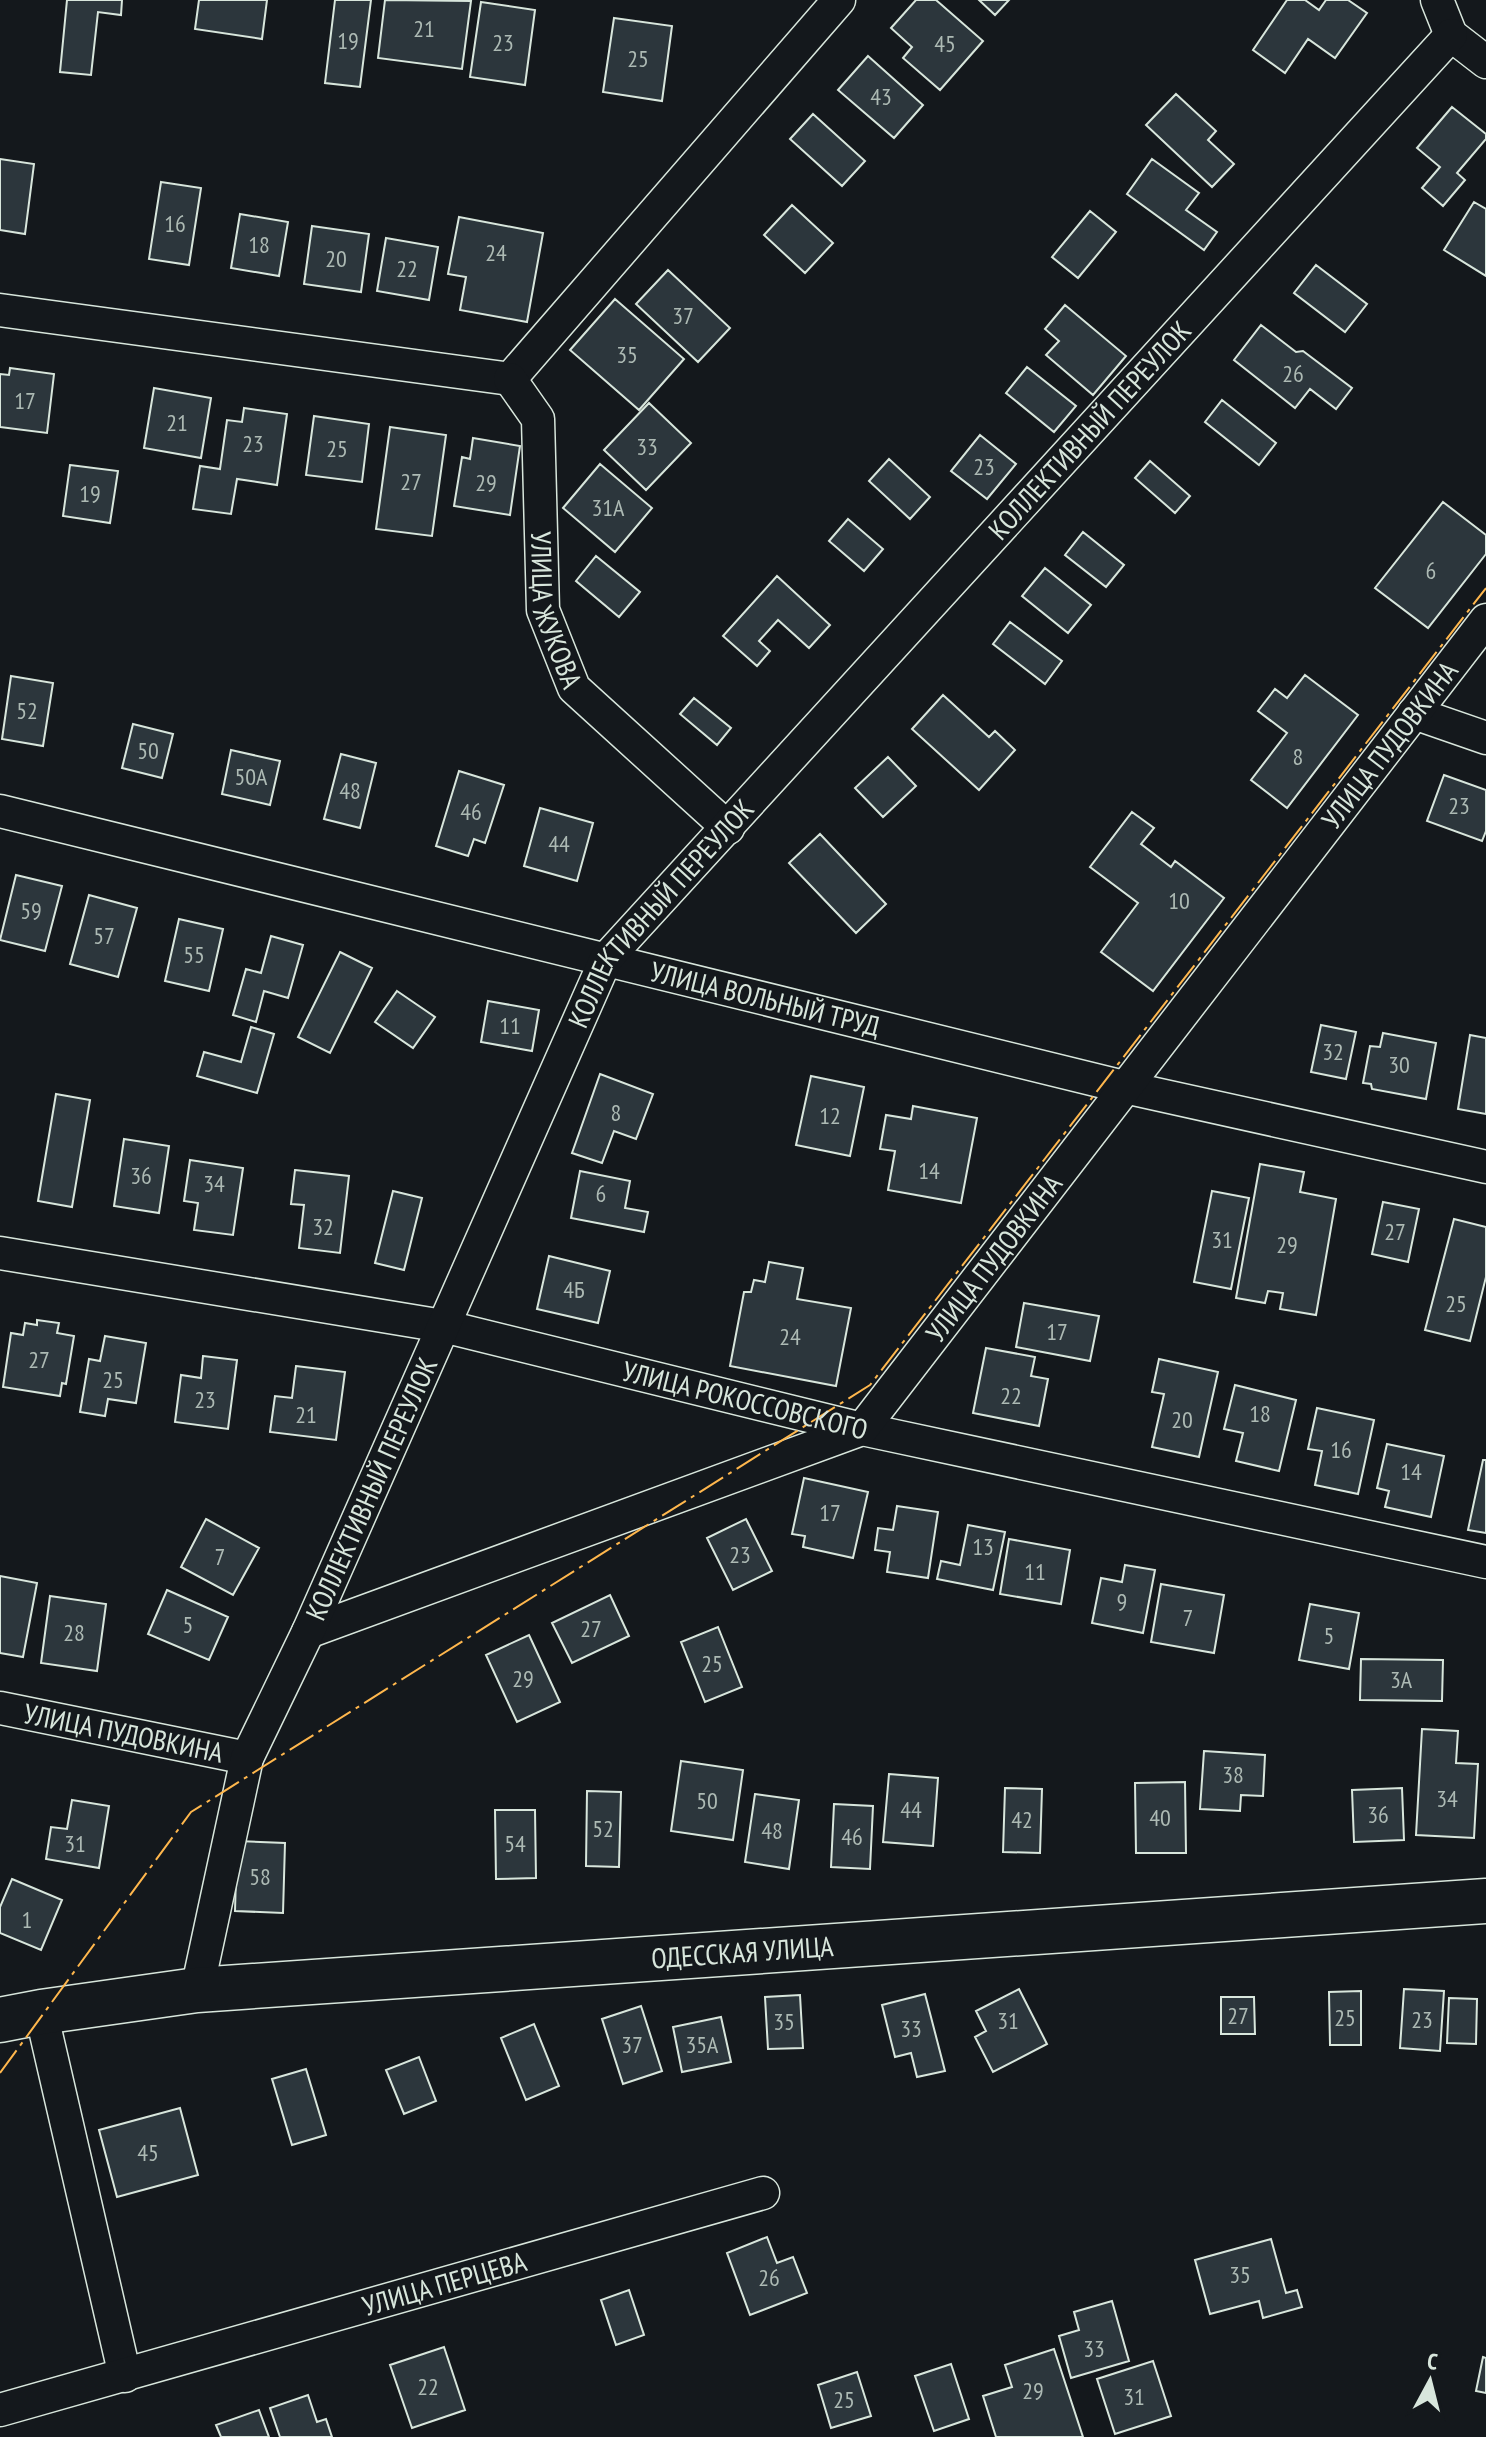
<svg xmlns="http://www.w3.org/2000/svg" width="1486" height="2437" font-family="'PT Sans Narrow',sans-serif">
<rect width="100%" height="100%" fill="#14181c"/>
<!-- building -->
<path fill="#2c363c" stroke="#d8e6dc" stroke-width="2" d="M67,0h55l-1,15 -23,-3 -7,63 -31,-3z
M199,0h68l-5,39 -67,-10z
M335,0h36l-11,87 -35,-4z
M385,0l86,1 -9,68 -84,-11z
M916,0h20l47,41 -43,49 -37,-32 9,-11 -21,-19z
M979,0h30l-14,15z
M1287,0h18l14,10 7,-10h22l19,13 -32,45 -27,-19 -23,34 -32,-23z
M481,2l54,8 -10,75 -55,-8z
M614,18l58,8 -10,75 -59,-9z
M868,56l55,49 -29,33 -56,-48z
M1176,94l40,37 -8,9 26,24 -22,23 -66,-62z
M1452,107l34,27v5l-29,34 8,7 -22,26 -21,-18 18,-21 -23,-19z
M813,114l52,47 -23,25 -52,-47z
M0,159l34,5 -9,70 -25,-4z
M1152,159l47,34 -13,17 31,22 -13,18 -77,-56z
M161,182l40,6 -12,77 -40,-6z
M1474,202l12,7v67l-42,-26z
M792,205l41,38 -28,30 -41,-38z
M1090,211l26,21 -38,46 -26,-21z
M240,214l48,8 -9,54 -48,-8z
M459,217l84,16 -16,89 -67,-12 6,-33 -18,-3z
M312,226l57,8 -8,58 -57,-8z
M386,238l52,9 -9,53 -52,-9z
M1316,265l51,39 -22,28 -51,-39z
M668,270l62,58 -32,34 -62,-58z
M615,299l69,60 -45,51 -69,-60z
M1065,305l61,51 -33,39 -47,-40 13,-14 -14,-12z
M1261,325l35,27 7,-1 49,37 -16,21 -26,-20 -15,19 -61,-48z
M1027,367l49,39 -22,26 -48,-39z
M10,368l44,6 -7,59 -47,-6v-53l9,1z
M154,388l57,10 -10,60 -57,-10z
M1222,400l54,43 -17,22 -54,-43z
M649,403l42,40 -45,47 -42,-40z
M244,408l43,6 -10,71 -40,-6 -6,35 -38,-5 7,-43 20,3 7,-49 15,2z
M314,416l55,8 -7,58 -56,-7z
M390,427l56,8 -14,101 -56,-7z
M980,435l36,29 -29,35 -36,-28z
M473,438l47,8 -10,69 -56,-9 8,-49 8,2z
M889,459l41,38 -20,22 -41,-38z
M1150,461l40,35 -15,17 -40,-35z
M600,464l52,44 -37,44 -52,-44z
M70,465l48,6 -8,52 -47,-7z
M1443,502l43,33v19l-58,74 -53,-40z
M848,519l35,30 -19,22 -35,-30z
M1083,532l41,33 -18,22 -41,-32z
M596,556l44,36 -21,25 -43,-36z
M1045,568l46,37 -23,28 -46,-37z
M777,576l53,49 -21,23 -31,-28 -19,21 11,10 -13,15 -34,-30z
M1010,622l52,39 -17,23 -52,-40z
M1305,675l53,40 -71,93 -36,-28 36,-47 -29,-22 17,-22 12,9z
M11,676l42,7 -10,63 -41,-7z
M943,695l46,42 6,-6 20,19 -36,40 -67,-61z
M694,698l37,30 -14,17 -37,-31z
M133,724l40,10 -11,44 -40,-10z
M231,750l49,11 -10,44 -48,-11z
M341,754l35,9 -16,65 -36,-9z
M888,757l28,29 -33,31 -28,-29z
M459,771l45,14 -19,58 -11,-4 -6,17 -32,-10z
M1444,775l42,15v41l-4,10 -55,-20z
M540,808l53,15 -16,58 -53,-15z
M1132,812l22,16 -13,16 30,23 4,-6 49,37 -71,93 -52,-39 37,-49 -48,-36z
M820,834l66,70 -30,29 -67,-70z
M16,875l46,11 -17,65 -45,-11z
M89,895l48,13 -19,69 -48,-13z
M179,919l44,10 -14,62 -44,-10z
M271,936l32,9 -15,53 -24,-7 -8,31 -23,-7 13,-46 15,4z
M340,952l32,16 -42,85 -32,-16z
M397,991l38,26 -22,31 -38,-26z
M488,1001l51,9 -7,41 -51,-9z
M1321,1025l35,7 -10,47 -35,-7z
M251,1027l23,7 -17,59 -60,-17 7,-24 37,10z
M1383,1033l53,10 -10,56 -54,-10 -1,-5 -8,-1 7,-37 10,1z
M1470,1035l16,3v76l-28,-5z
M600,1074l53,20 -17,45 -22,-8 -12,32 -30,-10z
M811,1076l53,11 -14,69 -54,-11z
M56,1094l34,6 -18,107 -34,-6z
M913,1106l64,12 -16,85 -73,-13 7,-39 -15,-2 6,-34 25,4z
M124,1139l45,7 -10,67 -45,-7z
M190,1160l53,8 -10,67 -39,-5 4,-27 -14,-2z
M1260,1164l44,8 -4,20 36,7 -20,116 -36,-6 3,-16 -15,-2 -3,12 -29,-5z
M295,1170l54,6 -9,77 -41,-5 5,-43 -13,-1z
M580,1171l50,10 -5,27 23,4 -4,20 -73,-14z
M393,1191l29,7 -18,72 -29,-7z
M1212,1191l37,7 -18,91 -37,-7z
M1383,1202l36,7 -11,53 -36,-8z
M1454,1219l32,8v50l-16,64 -45,-11z
M549,1256l61,15 -12,52 -61,-14z
M769,1262l34,6 -6,31 54,9 -15,78 -106,-20 14,-74h7l3,-12 11,2z
M1024,1303l75,13 -9,45 -74,-14z
M37,1320l22,3 -2,10 17,3 -8,48 -4,-1 -2,13 -57,-9 8,-54 12,2 2,-12 12,2z
M105,1336l41,7 -10,60 -28,-4 -3,17 -25,-4 9,-53 11,2z
M986,1348l49,9 -4,19 17,3 -9,47 -66,-13z
M203,1356l34,4 -9,69 -53,-7 6,-47 20,3z
M1159,1359l59,13 -19,85 -47,-10 12,-53 -12,-2z
M296,1366l49,6 -9,68 -66,-8 5,-36 17,2z
M1235,1385l61,15 -17,71 -43,-10 7,-28 -19,-4z
M1317,1408l57,12 -16,74 -43,-9 7,-34 -14,-2z
M1387,1444l57,12 -13,61 -46,-10 4,-16 -12,-3z
M1483,1460h3v73l-18,-3z
M804,1478l64,14 -15,66 -50,-11 2,-11 -13,-2z
M897,1506l41,6 -10,66 -41,-6 3,-20 -15,-2 3,-22 15,2z
M206,1519l53,29 -26,47 -52,-28z
M746,1519l26,52 -39,19 -26,-52z
M968,1525l37,7 -12,58 -56,-11 4,-18 19,4z
M1009,1539l61,11 -9,54 -61,-10z
M1125,1565l30,5 -12,63 -51,-10 9,-45 21,4z
M0,1576l37,7 -14,74 -23,-4z
M1161,1584l63,11 -10,58 -63,-11z
M167,1590l61,27 -19,43 -61,-26z
M610,1595l19,41 -57,27 -20,-40z
M50,1596l56,8 -9,67 -56,-8z
M1310,1604l49,9 -10,56 -50,-9z
M718,1627l24,60 -37,15 -24,-60z
M529,1635l31,67 -43,20 -31,-67z
M1361,1659l82,1 -1,41 -82,-1z
M1422,1729l36,2 -2,32 22,1 -4,74 -58,-3z
M1204,1751l61,4 -2,41 -22,-1 -1,16 -40,-2z
M681,1761l62,9 -10,70 -62,-9z
M889,1774l49,4 -5,68 -50,-4z
M1185,1782l1,71h-50l-1,-70z
M1005,1788l37,1 -2,64 -37,-1z
M1402,1788l2,52 -50,2 -2,-52z
M587,1791l34,1 -2,75 -33,-1z
M755,1794l44,6 -10,69 -44,-7z
M72,1800l37,6 -10,62 -53,-9 5,-32 16,2z
M834,1804l39,2 -3,63 -39,-2z
M495,1810h40l1,68 -40,1z
M237,1841l48,2 -2,70 -48,-2z
M12,1879l50,21 -21,50 -41,-17v-26z
M1019,1989l28,55 -54,28 -18,-35 11,-6 -10,-20z
M1404,1989l40,2 -4,60 -40,-3z
M1361,1991v54h-31l-1,-53z
M925,1994l20,77 -28,6 -6,-24 -16,4 -13,-52z
M800,1995l3,53 -35,1 -3,-52z
M1221,1997h33l1,37h-34z
M1449,1998l28,1 -1,45 -29,-1z
M641,2006l21,65 -39,13 -21,-65z
M721,2017l10,45 -49,10 -9,-45z
M534,2024l25,62 -33,14 -25,-62z
M419,2057l17,44 -32,13 -18,-44z
M306,2069l20,66 -34,10 -20,-66z
M180,2108l18,67 -81,22 -18,-67z
M767,2237l10,26 16,-6 14,36 -57,22 -23,-62z
M1271,2239l15,54 11,-3 5,17 -39,11 -4,-17 -49,13 -15,-54z
M629,2290l15,45 -28,10 -15,-45z
M1112,2301l17,60 -58,17 -12,-42 20,-6 -5,-18z
M444,2347l21,63 -53,18 -22,-63z
M1054,2349l29,88h-87l-13,-41 29,-9 -7,-22z
M1483,2357l3,1v35l-10,-2z
M1153,2361l18,55 -56,18 -18,-55z
M951,2364l18,55 -35,12 -19,-55z
M857,2372l14,44 -40,12 -13,-43z
M308,2395l9,27 9,-3 6,18h-52l-10,-29z
M259,2410l10,27h-48l-5,-12z"/>
<g fill="none" stroke-linecap="round" stroke-linejoin="round">
<!-- street casing -->
<g stroke="#d8e6dc" stroke-width="35">
<g id="street">
<path d="M1437,0l14,35 35,27"/>
<path d="M0,310l510,69 329,-379"/>
<path id="s1" d="M510,379l28,40 5,191 31,78 154,140"/>
<path d="M1414,713l72,25"/>
<path id="s2" d="M0,811l1124,276 362,80"/>
<path id="s3" d="M0,1253l443,73 419,103 624,133"/>
<path id="s4" d="M308,1632l554,-203 624,-809"/>
<path id="s5" d="M0,1708l247,50"/>
<path id="s6" d="M197,1990l50,-232 61,-126 298,-673 845,-924"/>
<path d="M41,2012l84,364"/>
<path id="s7" d="M0,2410l763,-217"/>
</g>
</g>
<!-- secondary casing -->
<g stroke="#d8e6dc" stroke-width="47">
<g id="secondary">
<path id="s8" d="M0,2020l41,-8 156,-22 1289,-89"/>
</g>
</g>
<!-- street -->
<use href="#street" stroke="#14181c" stroke-width="32"/>
<!-- secondary -->
<use href="#secondary" stroke="#14181c" stroke-width="44"/>
<!-- power -->
<path stroke="#ffb74d" stroke-width="2" stroke-dasharray="28 6 4 6" stroke-linecap="butt" d="M0,2073l191,-261 679,-427 616,-797"/>
</g>
<g text-anchor="middle" stroke-width="6" stroke-linejoin="round" paint-order="stroke">
<!-- number labels -->
<g font-size="24" fill="#adbab4">
<text x="424" y="37">21</text>
<text x="348" y="49">19</text>
<text x="503" y="51">23</text>
<text x="945" y="52">45</text>
<text x="638" y="67">25</text>
<text x="881" y="105">43</text>
<text x="175" y="232">16</text>
<text x="259" y="253">18</text>
<text x="496" y="261">24</text>
<text x="336" y="267">20</text>
<text x="407" y="277">22</text>
<text x="683" y="324">37</text>
<text x="627" y="363">35</text>
<text x="1293" y="382">26</text>
<text x="25" y="409">17</text>
<text x="177" y="431">21</text>
<text x="253" y="452">23</text>
<text x="647" y="455">33</text>
<text x="337" y="457">25</text>
<text x="984" y="475">23</text>
<text x="411" y="490">27</text>
<text x="486" y="491">29</text>
<text x="90" y="502">19</text>
<text x="608" y="516">31А</text>
<text x="1431" y="579">6</text>
<text x="27" y="719">52</text>
<text x="148" y="759">50</text>
<text x="1298" y="765">8</text>
<text x="251" y="785">50А</text>
<text x="350" y="799">48</text>
<text x="1459" y="814">23</text>
<text x="471" y="820">46</text>
<text x="559" y="852">44</text>
<text x="1179" y="909">10</text>
<text x="31" y="919">59</text>
<text x="104" y="944">57</text>
<text x="194" y="963">55</text>
<text x="510" y="1034">11</text>
<text x="1333" y="1060">32</text>
<text x="1399" y="1073">30</text>
<text x="616" y="1121">8</text>
<text x="830" y="1124">12</text>
<text x="929" y="1179">14</text>
<text x="141" y="1184">36</text>
<text x="214" y="1192">34</text>
<text x="601" y="1202">6</text>
<text x="323" y="1235">32</text>
<text x="1395" y="1240">27</text>
<text x="1222" y="1248">31</text>
<text x="1287" y="1253">29</text>
<text x="574" y="1298">4Б</text>
<text x="1456" y="1312">25</text>
<text x="1057" y="1340">17</text>
<text x="790" y="1345">24</text>
<text x="39" y="1368">27</text>
<text x="113" y="1388">25</text>
<text x="1011" y="1404">22</text>
<text x="205" y="1408">23</text>
<text x="1260" y="1422">18</text>
<text x="306" y="1423">21</text>
<text x="1182" y="1428">20</text>
<text x="1341" y="1458">16</text>
<text x="1411" y="1480">14</text>
<text x="830" y="1521">17</text>
<text x="983" y="1555">13</text>
<text x="740" y="1563">23</text>
<text x="220" y="1565">7</text>
<text x="1035" y="1580">11</text>
<text x="1122" y="1610">9</text>
<text x="1188" y="1626">7</text>
<text x="188" y="1633">5</text>
<text x="591" y="1637">27</text>
<text x="74" y="1641">28</text>
<text x="1329" y="1644">5</text>
<text x="712" y="1672">25</text>
<text x="523" y="1687">29</text>
<text x="1401" y="1688">3А</text>
<text x="1233" y="1783">38</text>
<text x="1447" y="1807">34</text>
<text x="707" y="1809">50</text>
<text x="911" y="1818">44</text>
<text x="1378" y="1823">36</text>
<text x="1160" y="1826">40</text>
<text x="1022" y="1828">42</text>
<text x="603" y="1837">52</text>
<text x="772" y="1839">48</text>
<text x="852" y="1845">46</text>
<text x="75" y="1852">31</text>
<text x="515" y="1852">54</text>
<text x="260" y="1885">58</text>
<text x="27" y="1928">1</text>
<text x="1238" y="2024">27</text>
<text x="1345" y="2026">25</text>
<text x="1422" y="2028">23</text>
<text x="1008" y="2029">31</text>
<text x="784" y="2030">35</text>
<text x="911" y="2037">33</text>
<text x="632" y="2053">37</text>
<text x="702" y="2053">35А</text>
<text x="148" y="2161">45</text>
<text x="1240" y="2283">35</text>
<text x="769" y="2286">26</text>
<text x="1094" y="2357">33</text>
<text x="428" y="2395">22</text>
<text x="1033" y="2399">29</text>
<text x="1134" y="2405">31</text>
<text x="844" y="2408">25</text>
</g>
<!-- street labels -->
<g font-size="28" fill="#d8e6dc" stroke="#14181c">
<text dy="10" stroke="none"><textPath href="#s6" startOffset="1830">КОЛЛЕКТИВНЫЙ ПЕРЕУЛОК</textPath></text>
<text dy="10" stroke="none"><textPath href="#s1" startOffset="242">УЛИЦА ЖУКОВА</textPath></text>
<text dy="10" stroke="none"><textPath href="#s4" startOffset="1454">УЛИЦА ПУДОВКИНА</textPath></text>
<text dy="10" stroke="none"><textPath href="#s6" startOffset="1182">КОЛЛЕКТИВНЫЙ ПЕРЕУЛОК</textPath></text>
<text dy="10" stroke="none"><textPath href="#s2" startOffset="788">УЛИЦА ВОЛЬНЫЙ ТРУД</textPath></text>
<text dy="10" stroke="none"><textPath href="#s4" startOffset="806">УЛИЦА ПУДОВКИНА</textPath></text>
<text dy="10" stroke="none"><textPath href="#s3" startOffset="760">УЛИЦА РОКОССОВСКОГО</textPath></text>
<text dy="10" stroke="none"><textPath href="#s6" startOffset="534">КОЛЛЕКТИВНЫЙ ПЕРЕУЛОК</textPath></text>
<text dy="10" stroke="none"><textPath href="#s5" startOffset="126">УЛИЦА ПУДОВКИНА</textPath></text>
<text dy="10" stroke="none"><textPath href="#s8" startOffset="746">ОДЕССКАЯ УЛИЦА</textPath></text>
<text dy="10" stroke="none"><textPath href="#s7" startOffset="462">УЛИЦА ПЕРЦЕВА</textPath></text>
</g>
</g>
<!-- north arrow -->
<g transform="translate(1430 2381) rotate(7)" stroke="#14181c" stroke-width="6" paint-order="stroke">
<path d="M0-6L14 30L0 20L-14 30Z" fill="#d8e6dc"/>
<text y="-12" font-size="22" font-weight="bold" text-anchor="middle" fill="#d8e6dc">С</text>
</g>
</svg>
